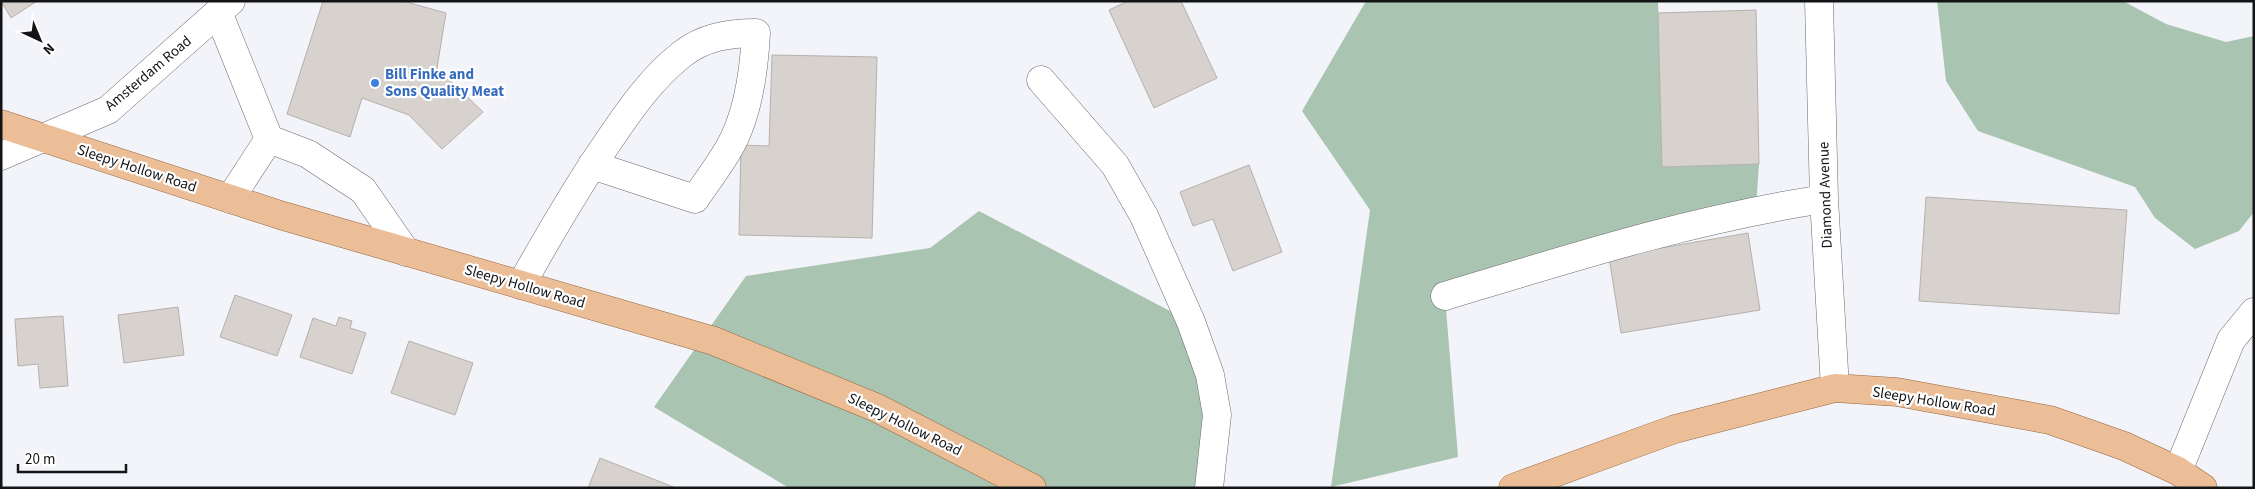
<svg xmlns="http://www.w3.org/2000/svg" width="2255" height="489" font-family="'Source Sans 3',sans-serif">
<rect width="100%" height="100%" fill="#f3f4fa"/>
<!-- forest -->
<path fill="#a9c4b0" d="M1366,1h292l4,166 97,-3 -3,45 -311,87 13,161 -127,30 39,-277 -68,-99z
M1937,1h186l43,23 60,18 28,-6v176l-15,19 -44,18 -40,-31 -20,-31 -157,-56 -32,-50z
M979,211l212,111 19,53 -1,113h-420l-135,-81 92,-131 184,-28z"/>
<!-- building -->
<path fill="#d8d2ce" stroke="#b5b0ac" d="M1,1h36l-26,17z
M323,1h80l43,12 -9,55 46,44 -41,37 -33,-34 -47,-17 -12,39 -63,-23z
M1128,1h53l36,77 -63,30 -45,-98z
M1756,10l3,154 -97,3 -4,-154z
M772,55l105,2 -5,181 -133,-3 2,-90 28,1z
M1249,165l33,87 -49,19 -20,-52 -20,7 -13,-34z
M1926,197l201,13 -8,104 -200,-13z
M1748,233l12,77 -139,23 -12,-76z
M235,295l57,20 -15,41 -57,-19z
M178,307l6,48 -60,8 -6,-48z
M63,316l5,70 -28,2 -2,-24 -20,2 -3,-47z
M339,317l13,4 -2,7 16,5 -14,41 -52,-17 13,-39 23,8z
M409,341l64,22 -18,52 -64,-22z
M600,458l76,30h-88z"/>
<g fill="none" stroke-linecap="round" stroke-linejoin="round">
<!-- minor casing -->
<g stroke="#6a6a6f" stroke-width="29">
<path id="minor" d="M1819,1l5,198 11,189
M218,12l51,127 39,15 55,36 43,62
M1041,80l74,85 29,51 47,106 19,53 7,40 -8,73
M1,156l107,-46 123,-109
M230,199l39,-60
M521,285c28,-50 56,-99 89,-146 21,-31 42,-61 71,-84 22,-18 48,-22 75,-22 -2,39 -8,84 -28,117 -10,17 -22,33 -33,49l-103,-34
M1445,296c126,-38 248,-77 379,-97
M2178,471l53,-131 23,-28"/>
</g>
<!-- major casing -->
<g stroke="#98673d" stroke-width="29">
<path id="major" d="M1,124l279,91 434,126 163,67 155,80
M1513,488l162,-59 160,-41 62,4 153,28 74,26 54,25 25,17"/>
</g>
<!-- minor -->
<use href="#minor" stroke="#fff" stroke-width="28"/>
<!-- major -->
<use href="#major" stroke="#ecbe97" stroke-width="28"/>
</g>
<!-- markers -->
<circle fill="#3f7fe0" stroke="#fff" stroke-width="2" cx="375" cy="83" r="5"/>
<g text-anchor="middle" stroke-width="4.5" stroke-linejoin="round" paint-order="stroke">
<!-- street labels -->
<g font-size="15" fill="#131416" stroke="#fff">
<text transform="translate(148 73) rotate(-40)" y="5">Amsterdam Road</text>
<text transform="translate(137 168) rotate(18)" y="5">Sleepy Hollow Road</text>
<text transform="translate(1825 195) rotate(-92)" y="5">Diamond Avenue</text>
<text transform="translate(525 286) rotate(16)" y="5">Sleepy Hollow Road</text>
<text transform="translate(1934 401) rotate(9)" y="5">Sleepy Hollow Road</text>
<text transform="translate(905 424) rotate(26)" y="5">Sleepy Hollow Road</text>
</g>
<!-- shop labels -->
<g font-size="15" font-weight="bold" fill="#366cbe" stroke="#fff" text-anchor="start">
<text x="385" y="79">Bill Finke and<tspan x="385" dy="17">Sons Quality Meat</tspan></text>
</g>
</g>
<!-- border -->
<rect width="2255" height="489" fill="none" stroke="#131416" stroke-width="5"/>
<!-- north arrow -->
<g transform="translate(40 40) rotate(136)" stroke="#ffffff" stroke-width="4" paint-order="stroke">
<path d="M0-4L9 19L0 12L-9 19Z" fill="#131416"/>
<text y="-8" font-size="14" font-weight="bold" text-anchor="middle" fill="#131416">N</text>
</g>
<!-- scale -->
<path d="M18 464v8h108v-8" fill="none" stroke="#131416" stroke-width="2.5"/>
<text x="25" y="464" font-size="15" fill="#131416" stroke="#ffffff" stroke-width="4" paint-order="stroke">20 m</text>
</svg>
